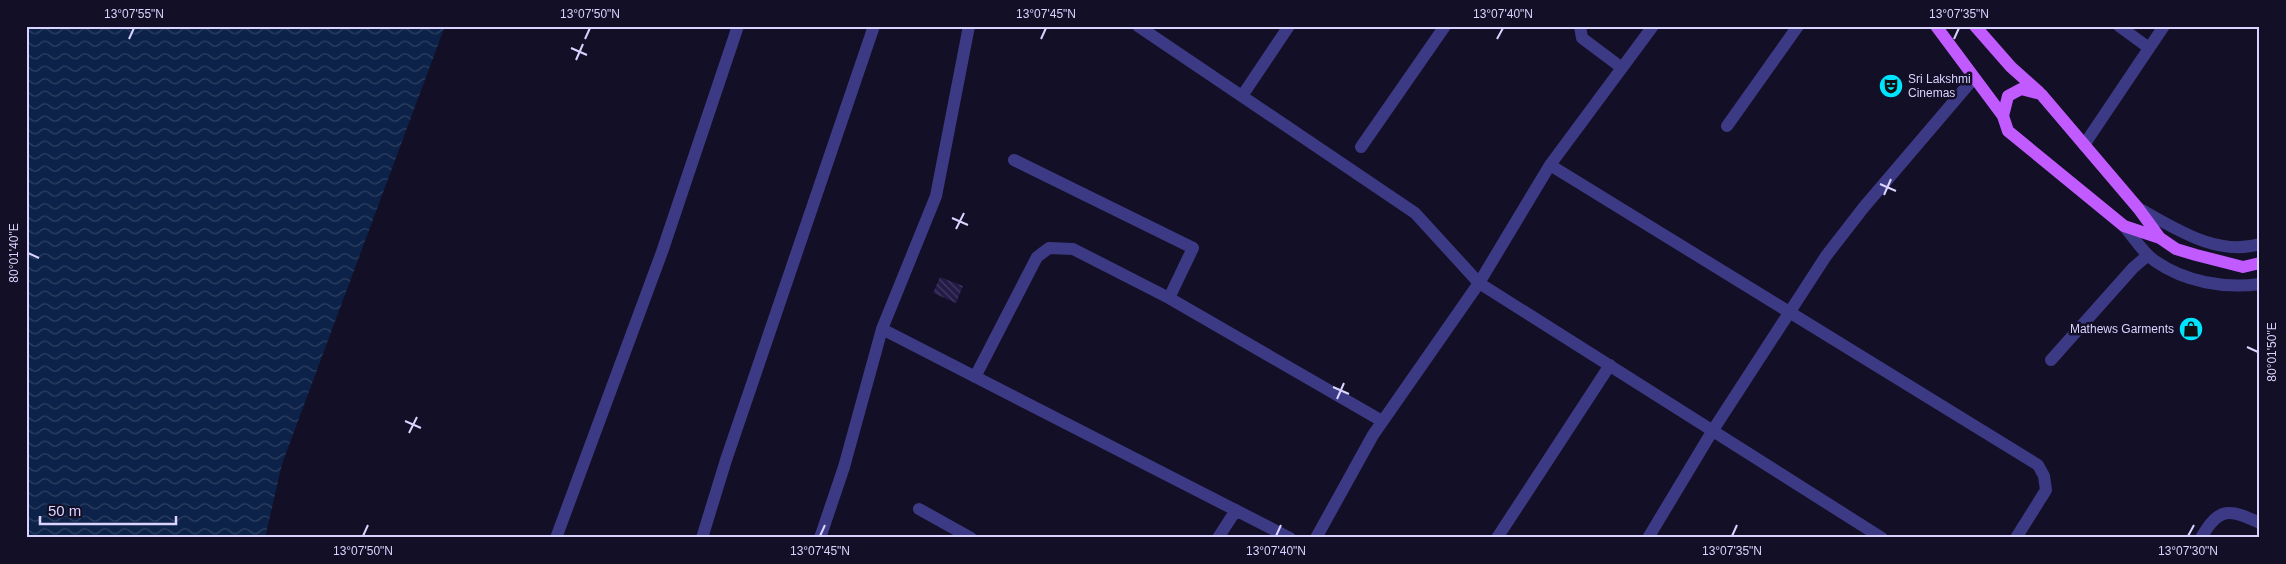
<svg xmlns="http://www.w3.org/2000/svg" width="2286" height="564" font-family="Arial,sans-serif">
<defs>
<pattern id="water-waves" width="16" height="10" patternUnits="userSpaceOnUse" patternTransform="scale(1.25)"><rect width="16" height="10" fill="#0c2248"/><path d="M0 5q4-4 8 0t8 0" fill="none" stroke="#2f4163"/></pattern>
<pattern id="building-back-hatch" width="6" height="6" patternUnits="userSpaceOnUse" patternTransform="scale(1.25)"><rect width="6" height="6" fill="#241b47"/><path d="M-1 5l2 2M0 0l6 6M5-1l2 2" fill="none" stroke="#433b63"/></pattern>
</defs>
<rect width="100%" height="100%" fill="#130f26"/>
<!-- water -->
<path fill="url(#water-waves)" d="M26,26h419l-163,438 -17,74h-239z"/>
<!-- building -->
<path fill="url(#building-back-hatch)" d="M940,277l23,9 -7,17 -23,-10z"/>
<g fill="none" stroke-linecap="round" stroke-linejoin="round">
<!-- minor -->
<path stroke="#3d3a85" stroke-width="12" d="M1138,26l277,187 64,70 403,255
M1580,26l2,12 40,30
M2119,26l30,22
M1242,96l47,-70
M1727,126l71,-100
M2084,145l80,-119
M1361,147l84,-121
M1014,160l179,88 -24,50
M1550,165l488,300 6,11 2,14 -30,48
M2138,208c37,20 78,49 122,36
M2124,226c10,12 19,27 31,35 30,21 70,28 105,23
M882,329l408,209
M2051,360l82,-92 15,-13
M975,377l62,-120 12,-9 24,1 96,49 213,123
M919,509l52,29
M556,538l106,-286 76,-226
M702,538l24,-78 148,-434
M820,538l24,-71 38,-138 54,-133 33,-170
M1218,538l18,-28
M1316,538l57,-103 106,-152 71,-118 103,-139
M1497,538l113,-173
M1648,538l65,-108 113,-174 38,-49 110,-129
M2201,538c18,-32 29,-29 59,-15"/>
<!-- major -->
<path stroke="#c25bff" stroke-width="12" d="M1936,26l67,90
M1975,26l36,41 28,25
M2160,238l-22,-30 -97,-114 -20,-5 -13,7 -5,20 5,15 116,95 36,12 16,11 20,6 47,12 17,-4"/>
</g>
<!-- ticks -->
<path fill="none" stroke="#d9d4ff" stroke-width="2" d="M129,39l5,-11M585,39l5,-11M1041,39l5,-11M1497,39l6,-11M1954,39l5,-11M571,48l16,7M576,60l7,-16M1880,184l16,7M1884,195l7,-16M952,218l16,7M956,229l8,-16M28,253l11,5M2247,347l11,5M1333,387l16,7M1337,399l7,-16M405,421l16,7M409,433l8,-16M363,536l5,-11M820,536l5,-11M1276,536l5,-11M1732,536l5,-11M2188,536l6,-11"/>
<!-- icons -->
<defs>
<g id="theatre-disc" transform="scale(1.25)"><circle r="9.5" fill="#00e5ff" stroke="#130f26"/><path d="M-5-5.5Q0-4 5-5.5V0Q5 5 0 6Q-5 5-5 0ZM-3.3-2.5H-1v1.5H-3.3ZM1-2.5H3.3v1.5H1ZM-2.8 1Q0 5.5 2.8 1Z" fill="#111"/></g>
<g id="shop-disc" transform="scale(1.25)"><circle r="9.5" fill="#00e5ff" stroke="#130f26"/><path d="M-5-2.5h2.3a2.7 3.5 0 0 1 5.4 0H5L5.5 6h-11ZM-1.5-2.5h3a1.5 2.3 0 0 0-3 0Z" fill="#111"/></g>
</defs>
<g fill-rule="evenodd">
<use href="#theatre-disc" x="1891" y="86"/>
<use href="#shop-disc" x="2191" y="329"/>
</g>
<g text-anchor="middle" stroke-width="5" stroke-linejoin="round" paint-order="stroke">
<!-- poi labels -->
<g font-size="12" fill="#d9d4ff" stroke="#130f26" text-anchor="start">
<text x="1908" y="83">Sri Lakshmi<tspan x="1908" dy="14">Cinemas</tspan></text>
<text x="2174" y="333" text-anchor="end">Mathews Garments</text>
</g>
</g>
<!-- border -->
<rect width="2286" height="564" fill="none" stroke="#130f26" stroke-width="55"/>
<!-- scale -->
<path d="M40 516v8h136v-8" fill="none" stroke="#d9d4ff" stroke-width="2.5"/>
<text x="48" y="516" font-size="15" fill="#d9d4ff" stroke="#130f26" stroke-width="4" paint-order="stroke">50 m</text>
<rect x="28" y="28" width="2230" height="508" fill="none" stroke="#d9d4ff" stroke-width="2"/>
<g font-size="12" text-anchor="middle" fill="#d9d4ff">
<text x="134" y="18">13°07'55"N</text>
<text x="590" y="18">13°07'50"N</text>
<text x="1046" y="18">13°07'45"N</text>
<text x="1503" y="18">13°07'40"N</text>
<text x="1959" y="18">13°07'35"N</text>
<text transform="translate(14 253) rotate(-90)" y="4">80°01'40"E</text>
<text transform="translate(2272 352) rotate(-90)" y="4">80°01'50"E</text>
<text x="363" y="555">13°07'50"N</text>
<text x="820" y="555">13°07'45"N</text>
<text x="1276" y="555">13°07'40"N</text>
<text x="1732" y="555">13°07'35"N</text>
<text x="2188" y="555">13°07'30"N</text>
</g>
</svg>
